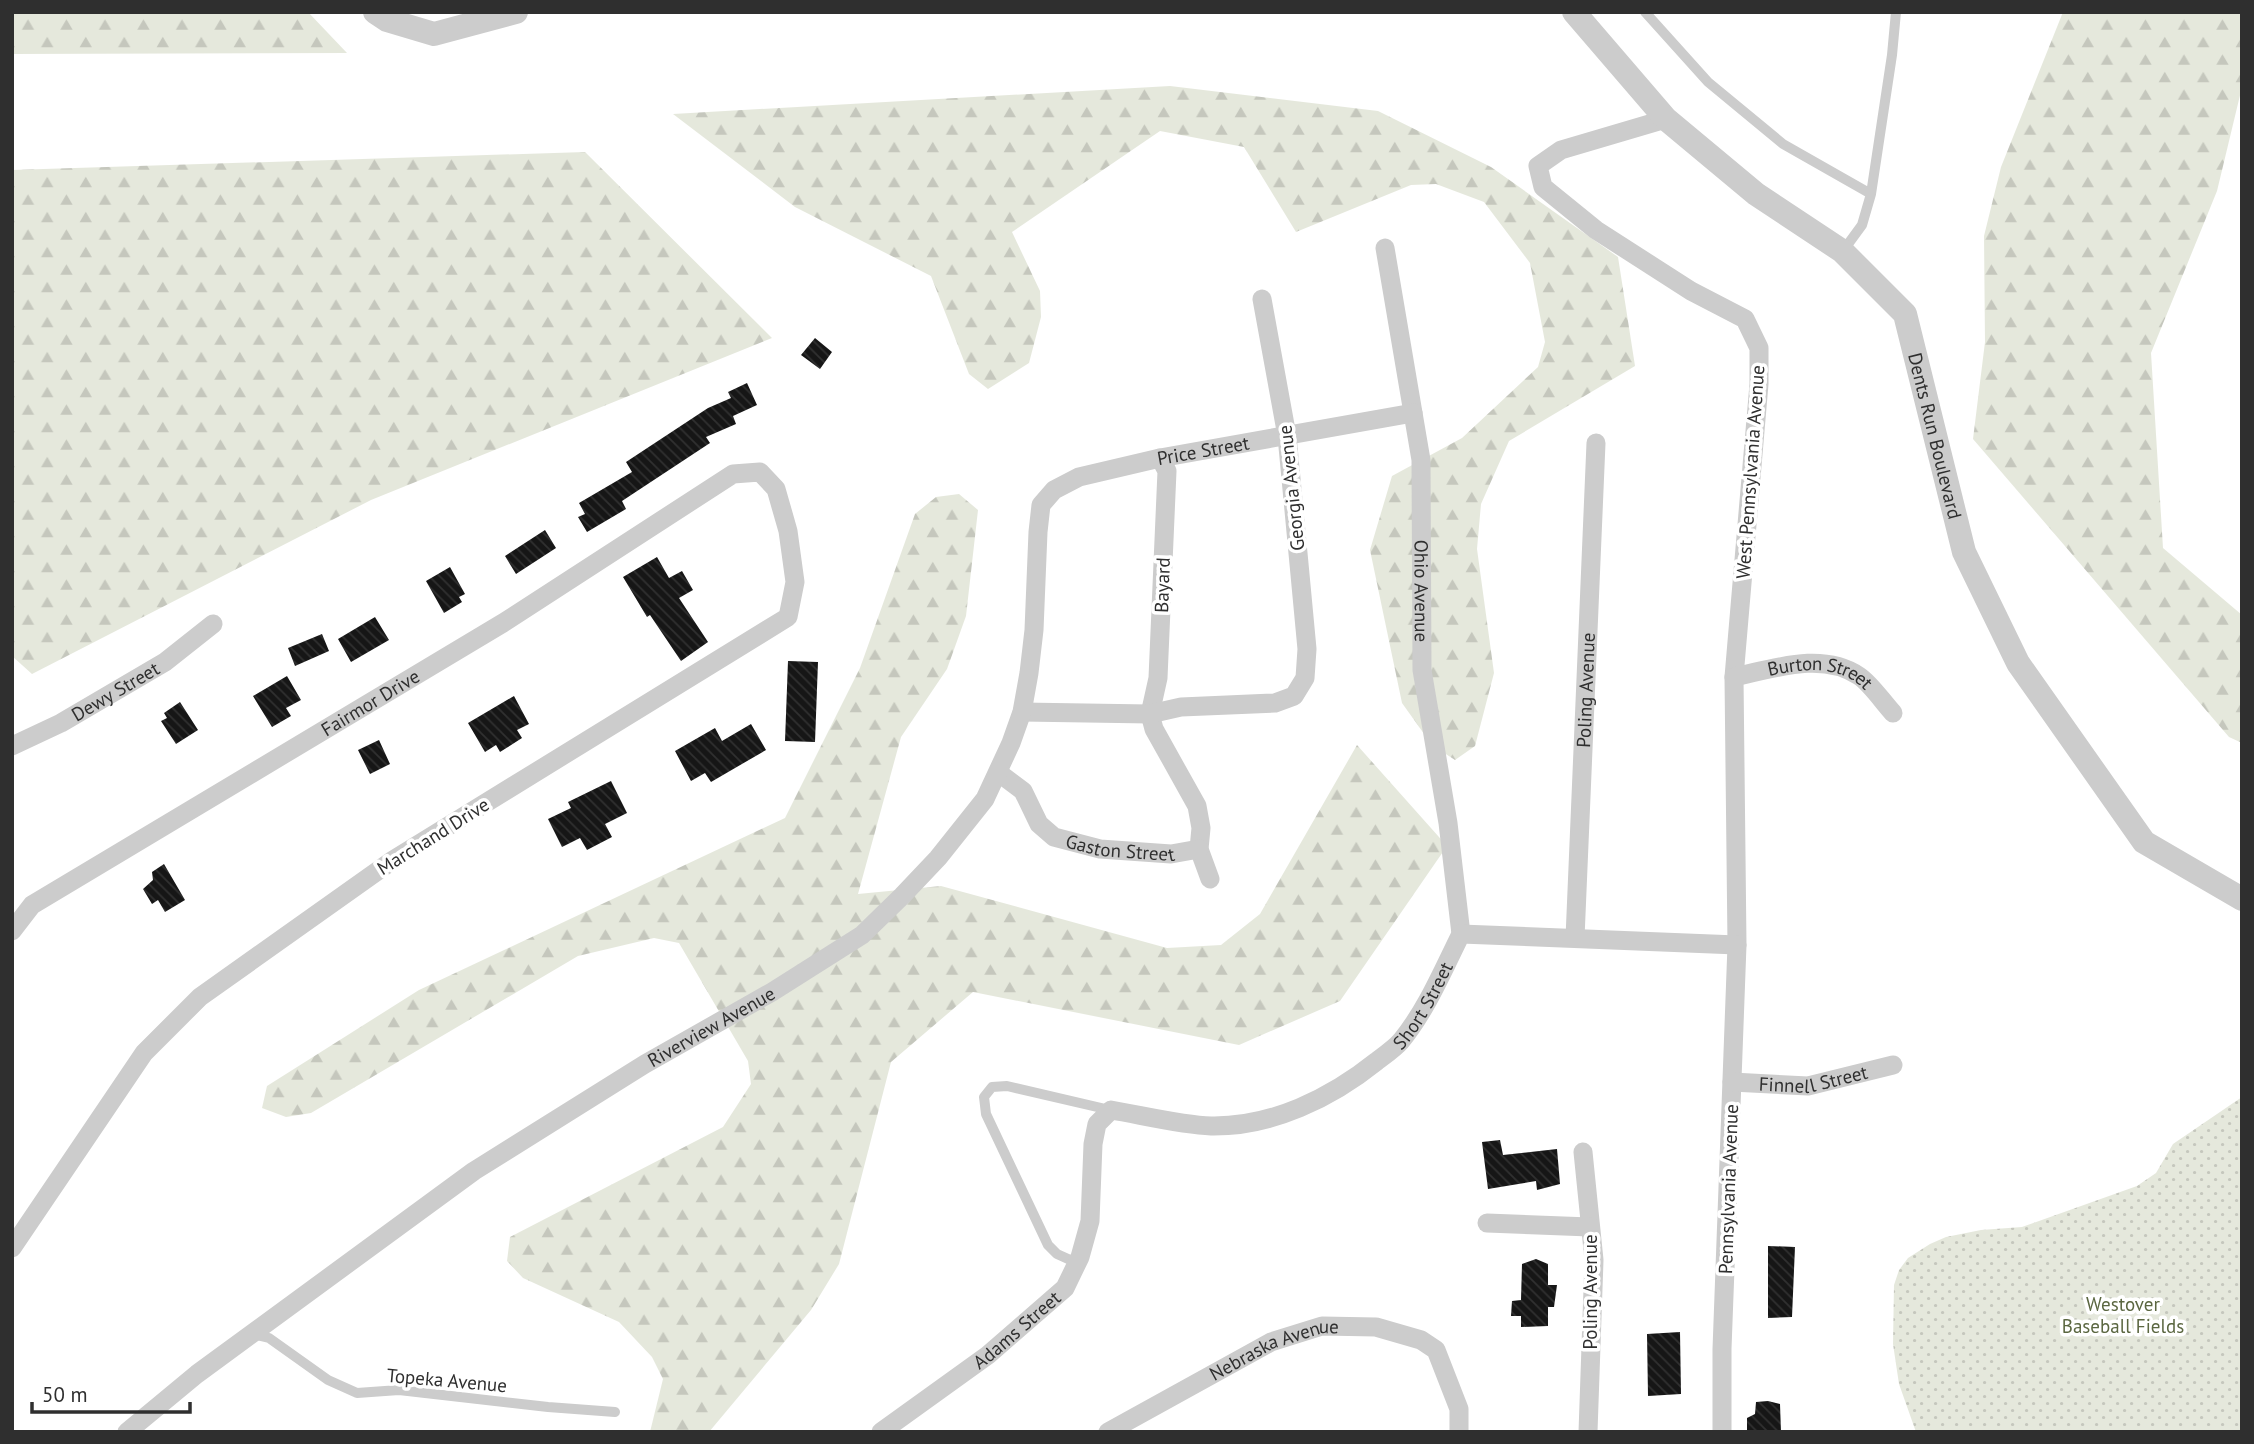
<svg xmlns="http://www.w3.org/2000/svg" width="2254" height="1444" font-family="'PT Sans',sans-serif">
<defs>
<pattern id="forest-firs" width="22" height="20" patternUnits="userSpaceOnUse" patternTransform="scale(1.75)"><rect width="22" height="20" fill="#e5e8dc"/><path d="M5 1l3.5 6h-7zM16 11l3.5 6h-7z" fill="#c5c7bd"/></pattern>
<pattern id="park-dots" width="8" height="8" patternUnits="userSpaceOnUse" patternTransform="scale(1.75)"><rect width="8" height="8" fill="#e5e8dc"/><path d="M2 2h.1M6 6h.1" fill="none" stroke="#c5c7bd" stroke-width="1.8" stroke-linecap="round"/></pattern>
<pattern id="building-back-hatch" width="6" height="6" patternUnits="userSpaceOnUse" patternTransform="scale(1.75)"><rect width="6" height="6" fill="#161616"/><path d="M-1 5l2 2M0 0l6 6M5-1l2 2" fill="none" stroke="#303030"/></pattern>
</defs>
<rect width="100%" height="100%" fill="#fff"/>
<!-- forest -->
<path fill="url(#forest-firs)" d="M12,12h296l39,41 -335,1z
M2063,12h179v75l-25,104 -66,162 12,195 79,67v128l-13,-6 -256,-298 12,-97 -1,-106 17,-69z
M1170,86l208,25 113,56 127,90 17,109 -126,75 -28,63 -4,45 17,124 -19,73 -20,14 -23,-15 -30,-42 -32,-153 22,-74 70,-38 76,-71 7,-25 -15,-79 -46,-61 -48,-18 -25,1 -115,47 -52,-85 -84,-16 -148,101 28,59 1,26 -12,46 -41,26 -19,-15 -38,-98 -136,-69 -122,-93z
M585,152l187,186 -401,162 -339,174 -20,-18v-486z
M959,494l19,16 -12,106 -19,53 -46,68 -43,157 83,-8 226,62 54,-3 39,-31 97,-169 90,101 -107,155 -101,44 -266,-53 -82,70 -52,202 -28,46 -102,122h-59l13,-53 -11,-22 -33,-35 -96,-44 -16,-17 3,-24 213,-110 28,-43 -3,-23 -69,-118 -25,-5 -76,18 -267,157 -25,4 -24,-9 5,-22 152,-96 366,-172 75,-150 55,-154 21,-17z"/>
<!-- park -->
<path fill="url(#park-dots)" d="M2242,1097v335h-326l-17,-48 -6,-40 1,-59 5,-15 9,-12 22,-14 16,-7 35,-7 41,-3 115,-41 19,-13 17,-29z"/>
<!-- building -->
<path fill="url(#building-back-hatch)" d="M815,338l17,14 -12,17 -19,-14z
M747,383l10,22 -24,11 3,8 -30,13 4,6 -88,58 4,8 -39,23 -9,-15 7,-3 -6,-11 53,-31 -6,-10 82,-54 23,-10 -3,-6z
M545,530l11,18 -40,26 -11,-18z
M657,557l12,21 13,-7 11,19 -14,8 29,44 -27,19 -31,-46 -3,2 -24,-40z
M450,567l15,27 -6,3 3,5 -18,11 -18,-32z
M375,617l14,23 -38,22 -13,-23z
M322,634l7,17 -34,15 -7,-18z
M788,661l30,1 -3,80 -30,-1z
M287,676l14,24 -15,8 5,8 -19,11 -19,-31z
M514,696l15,28 -12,6 5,8 -22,14 -4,-7 -11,7 -17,-29z
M180,702l18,28 -22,14 -15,-23 6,-3 -3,-5z
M751,724l15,26 -55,32 -6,-9 -14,8 -16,-30 40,-23 7,13z
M379,740l11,24 -20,10 -12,-24z
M611,781l16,32 -22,11 7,13 -25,13 -7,-12 -18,9 -14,-28 23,-11 -3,-6z
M164,864l21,36 -20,12 -7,-12 -6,4 -9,-15 10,-9 -1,-8z
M1500,1140l3,15 54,-6 3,35 -23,6 -1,-9 -48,8 -6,-47z
M1768,1246l27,1 -3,70 -24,1z
M1536,1259l12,5v21h9l-3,22h-6v19l-27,1v-11h-10l1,-15 9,-1 1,-36z
M1680,1332l1,62 -33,2 -1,-62z
M1768,1401l12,3 1,28h-34v-14l8,-4 1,-12z"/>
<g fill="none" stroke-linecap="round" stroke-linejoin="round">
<!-- service -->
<path stroke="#ccc" stroke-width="10" d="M1645,12l63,70 75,62 88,50
M1843,251l19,-26 9,-31 21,-139 4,-43
M1077,1263l-20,-9 -9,-9 -62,-131 -2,-17 8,-10 15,-1 103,24
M252,1334l17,4 59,42 29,13 42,-3 149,17 67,5"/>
<!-- minor -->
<g stroke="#ccc" stroke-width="19">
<path d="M1666,119l-105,31 -23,16 5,21 53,43 95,61 54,28 14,29v36l-25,293 3,268 -15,404v83"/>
<path id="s1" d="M1385,248l36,212 1,210 26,153 13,111"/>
<path d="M1160,458l7,13 -9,207 -8,36 4,15 43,77 4,22 -2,21 11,30"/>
<path id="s2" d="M1734,677c39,-8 88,-26 125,-1 12,8 23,25 34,37"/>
<path d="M1022,712l128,2 31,-7 94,-4 19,-7 11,-18 2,-29 -20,-213 -25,-137"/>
<path id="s3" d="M12,746l49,-23 104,-61 48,-38"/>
<path id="s4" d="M999,773l24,18 16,33 15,13 46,12 71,5 28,-5"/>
<path id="s5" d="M12,931l20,-26 471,-282 230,-149 27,-2 16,17 12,42 7,51 -7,35 -395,243 -193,137 -56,56 -132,195"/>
<path id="s6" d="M1575,938l21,-495"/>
<path id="s7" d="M1732,1082l76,4 85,-21"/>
<path d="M1583,1152l11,108 -6,172"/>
<path d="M1487,1223l103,4"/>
<path id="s8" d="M127,1432l70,-58 277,-203 171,-107 127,-72 90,-57 40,-39 36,-38 47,-59 26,-56 11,-31 7,-39 5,-43 4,-98 3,-27 13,-15 25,-13 81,-19 253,-45"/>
<path id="s9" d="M881,1432l107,-77 77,-67 15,-31 10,-36 3,-77 4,-20 14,-14c30,5 71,15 100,16 61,1 120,-28 166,-65 8,-6 18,-13 24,-20 26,-32 42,-71 60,-107l276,11"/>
<path id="s10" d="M1108,1432l163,-90 51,-16 54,1 45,13 15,10 23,59v23"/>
</g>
<!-- tertiary -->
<g stroke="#ccc" stroke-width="24">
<path d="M375,12l12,8 47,14 82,-22"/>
<path id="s11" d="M1574,12l92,107 90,75 86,57 63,63 59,238 54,111 126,179 98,57"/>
</g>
</g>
<g text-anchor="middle" stroke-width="7" stroke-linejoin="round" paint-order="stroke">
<!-- street labels -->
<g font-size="19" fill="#2f2f2f" stroke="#fff">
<text dy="7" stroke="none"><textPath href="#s11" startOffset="576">Dents Run Boulevard</textPath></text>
<text dy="7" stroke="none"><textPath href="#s8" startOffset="1550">Price Street</textPath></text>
<text transform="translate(1750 472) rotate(-86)" y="7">West Pennsylvania Avenue</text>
<text transform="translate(1291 488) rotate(-96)" y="7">Georgia Avenue</text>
<text transform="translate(1162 585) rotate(-88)" y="7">Bayard</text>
<text dy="7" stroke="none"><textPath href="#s1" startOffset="346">Ohio Avenue</textPath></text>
<text dy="7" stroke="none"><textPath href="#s2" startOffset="89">Burton Street</textPath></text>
<text dy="7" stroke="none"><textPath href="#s3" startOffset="117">Dewy Street</textPath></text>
<text dy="7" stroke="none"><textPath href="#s6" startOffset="248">Poling Avenue</textPath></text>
<text dy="7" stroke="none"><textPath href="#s5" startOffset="427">Fairmor Drive</textPath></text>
<text transform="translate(433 836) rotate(-32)" y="7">Marchand Drive</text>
<text dy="7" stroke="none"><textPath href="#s4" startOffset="154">Gaston Street</textPath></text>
<text dy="7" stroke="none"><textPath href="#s9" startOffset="779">Short Street</textPath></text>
<text dy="7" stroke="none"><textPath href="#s8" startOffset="712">Riverview Avenue</textPath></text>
<text dy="7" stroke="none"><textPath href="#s7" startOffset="82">Finnell Street</textPath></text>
<text transform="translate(1728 1189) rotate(-88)" y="7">Pennsylvania Avenue</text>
<text transform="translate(1590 1292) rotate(-90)" y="7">Poling Avenue</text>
<text dy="7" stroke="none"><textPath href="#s9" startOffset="170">Adams Street</textPath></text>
<text dy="7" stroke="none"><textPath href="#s10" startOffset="187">Nebraska Avenue</textPath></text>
<text transform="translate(447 1380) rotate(5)" y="7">Topeka Avenue</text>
</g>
<!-- park labels -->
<g font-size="19" fill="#5b6741" stroke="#fff">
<text x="2123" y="1311">Westover<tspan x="2123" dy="22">Baseball Fields</tspan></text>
</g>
</g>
<!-- border -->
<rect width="2254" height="1444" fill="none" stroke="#2f2f2f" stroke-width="28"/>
<!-- scale -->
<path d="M32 1402v10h158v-10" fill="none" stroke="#2f2f2f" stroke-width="3.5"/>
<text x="42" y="1402" font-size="21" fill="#2f2f2f" stroke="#ffffff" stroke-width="5" paint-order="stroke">50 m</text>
</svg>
